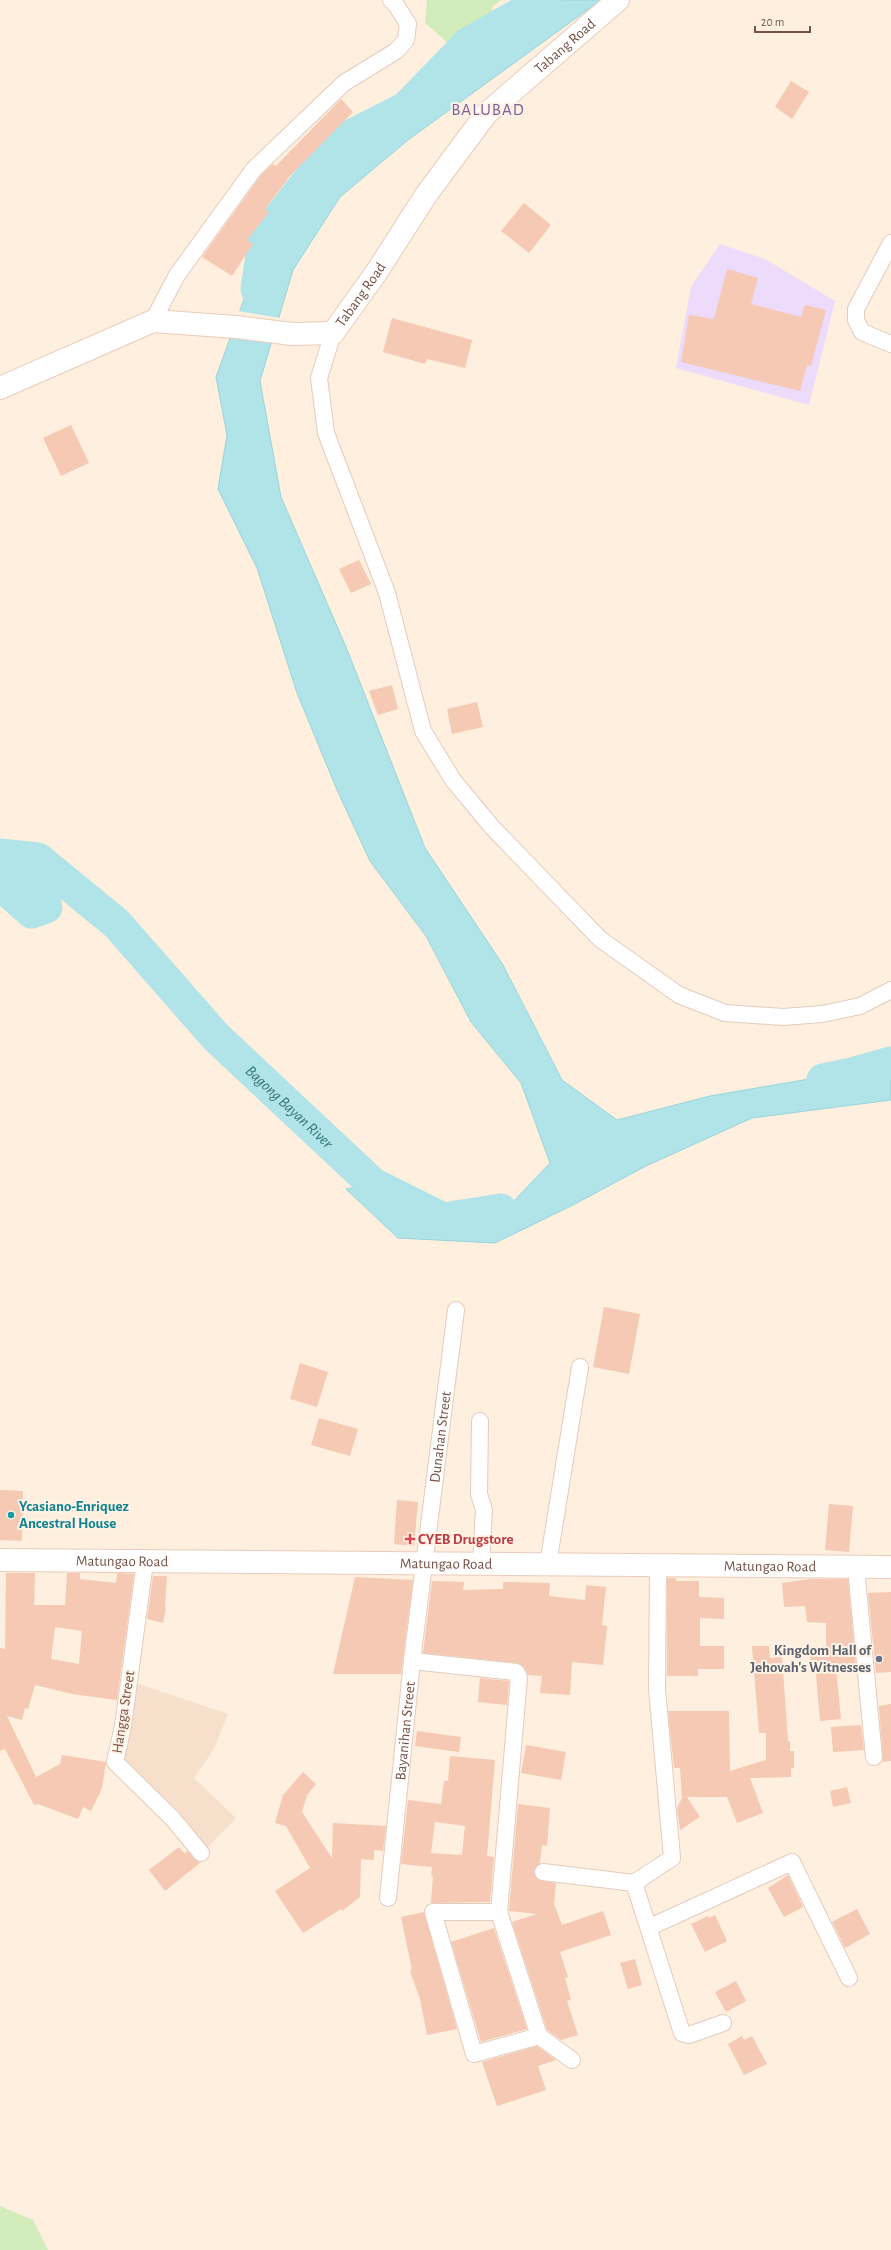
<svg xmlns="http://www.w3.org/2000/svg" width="891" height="2250" font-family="'Alegreya Sans',sans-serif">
<rect width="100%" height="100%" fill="#feefde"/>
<!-- residential -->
<path fill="#f6e0cc" d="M133,1682l95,32 -14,35 -20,29 42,40 -32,33 -86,-90z"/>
<!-- education -->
<path fill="#ecdbfa" d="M720,244l45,15 70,42 -26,104 -133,-37 15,-81z"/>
<!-- green -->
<path fill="#d3ecbc" d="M427,0h74l-9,7 1,13 -45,23 -23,-20z
M0,2206l33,14 15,30h-48z"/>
<!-- water -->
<path fill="#b1e4e8" stroke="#97d5db" d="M541,0h60l-193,140 -68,57 -47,73 -33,111 21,116 65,150 79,201 78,117 59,115 55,40 93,-24 181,-31v35l-139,18 -106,48 -75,40 -76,37 -97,-5 -52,-49 36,-7 72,35 57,-13 39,-41 -29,-80 -50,-61 -45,-86 -56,-75 -33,-71 -40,-97 -40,-125 -39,-79 9,-54 -11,-58 63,-175 94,-87 130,-81z"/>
<!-- pier -->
<path fill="#feefde" d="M238,311l42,7 -7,23 -39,-6z"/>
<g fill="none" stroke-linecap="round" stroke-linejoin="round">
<!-- river -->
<g stroke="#b1e4e8" stroke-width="33">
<path d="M257,289l8,-53 74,-94 67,-34 63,-65 76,-43"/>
<path id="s1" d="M0,855l38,4 79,65 99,113 157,147 70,35 58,-9"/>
<path d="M0,863l46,44 -14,5 -32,-28"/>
<path d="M823,1080l29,-6 39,-11"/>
</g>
</g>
<!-- building -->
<path fill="#f5c9b3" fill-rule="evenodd" d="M791,81l18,11 -17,27 -17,-12z
M341,99l12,13 -63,64 -25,33 4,3 -22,28 6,4 -21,32 -30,-19 59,-82 12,-11 3,2z
M524,203l27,22 -22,28 -28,-22z
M727,269l31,9 -7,26 50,13 4,-12 21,5 -15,56 -4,-1 -7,26 -119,-29 8,-47 25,4z
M392,318l80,22 -7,28 -38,-9 -2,5 -42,-12z
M71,425l18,38 -28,13 -18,-38z
M359,560l12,24 -20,9 -12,-24z
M392,685l6,24 -20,6 -9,-24z
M477,702l6,25 -31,7 -5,-25z
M604,1307l36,7 -11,60 -36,-7z
M300,1363l28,9 -11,35 -27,-8z
M319,1418l39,11 -8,27 -39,-11z
M0,1490l23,1 -1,50 -22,-1z
M397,1500l21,2 -4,44 -20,-2z
M829,1504l24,2 -4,46 -24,-2z
M6,1573h29l-1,32h31l2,-32h13v6l36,4 1,-10 17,1 -17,126 -45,-6 -37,-9 -7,24 -3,-1 -3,12 -15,-4 29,61 24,-13 2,-9 44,7 -4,26 -11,23 -8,-4 -5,12 -40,-15 -4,1 -29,-56 -5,2v-103l5,1zM55,1627l27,4 -3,33 -28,-5z
M153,1576h14l-2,31h1l-3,16 -16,-4z
M355,1577l58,3 -12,94h-68z
M667,1578h9v3h23v16l25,1v21l-24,-1v28h24v23h-26v7h-31z
M810,1579h38l8,87 -20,2 5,51 -21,2 -4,-47h-4l-3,-28h17v-23l-19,-1 -2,-16 -21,1 -2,-24z
M432,1581l32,1 -1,8 40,-1v-7l47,1 -1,13 36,4 1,-15 20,2 -4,38 5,1 -4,39 -31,-3 -2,33 -30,-2 2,-17 -14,-1 -4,-8 -7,-4 -94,-10z
M891,1592v80l-15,1 -8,-80z
M752,1646h17l1,12 12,-1 6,84h2v10h4v17h-3v9l-41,1 13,35 -26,10 -10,-26h-40l13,20 -20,13 -3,-22 5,-10 -2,-30h-6l-6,-57h61l1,60 36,-11v-27h-7z
M480,1678l29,3 -2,24 -29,-3z
M891,1704v57l-8,1 -4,-56z
M861,1725l3,25 -31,2 -2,-25z
M417,1731l44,6 -2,15 -44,-6z
M526,1745l40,7 -5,28 -40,-7z
M450,1756l45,4 -8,96 7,1 -4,45 -59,1 2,-26 -2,-1 1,-9 -31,-3 7,-64 33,4 3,-23h4zM435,1822l30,4 -3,29 -31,-2z
M303,1772l13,12 -9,11 -5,17 30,46 1,-35 53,3 -3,25 -9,-1v10l-13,-1 -1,38 -18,14 -1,-2 -38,24 -28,-42 35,-23 -24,-42 -11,-3 8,-28z
M847,1787l4,16 -18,4 -3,-16z
M518,1804l32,4 -3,38 -5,-1 -2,18 -6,8 4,9 18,3 -2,21 8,21 41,-14 8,24 -51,17 8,25 -3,1 6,22 -4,1 11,34 -17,5 -14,-10 -35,-108 25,-8 -28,-3z
M179,1847l6,7 2,-3 13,12 -35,28 -16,-21z
M788,1875l15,32 -19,10 -16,-29z
M857,1909l13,25 -25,14 -13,-26z
M424,1912l33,117 -30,6 -7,-36 -10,-28 2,-1 -11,-53z
M715,1915l12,26 -22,11 -14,-28 17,-8 1,2z
M494,1928l33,101 -46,13 -30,-100z
M635,1959l7,26 -14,4 -8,-26z
M736,1981l10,20 -20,11 -11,-20z
M742,2036l2,4 8,-4 15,28 -23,11 -16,-31z
M537,2046l19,14 -18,6 8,24 -49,16 -15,-44z"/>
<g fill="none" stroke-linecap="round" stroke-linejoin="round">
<!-- minor casing -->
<g stroke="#e4ccbd" stroke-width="18">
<g id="minor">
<path d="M891,243l-35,66v11l6,12 29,12"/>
<path d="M153,321l24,-46 77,-106 90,-86 52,-32 10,-11 2,-16 -12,-19 -5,-5"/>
<path d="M333,333l-14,45 7,55 61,160 36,138 30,49 38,46 109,113 79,56 46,18 58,4 39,-3 38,-8 31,-16"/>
<path d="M480,1421l-1,73 5,16 -3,54"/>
<path d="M145,1562l-22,164 -8,36 58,57 28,34"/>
<path d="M548,1564l32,-197"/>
<path d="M856,1568l18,189"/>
<path d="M412,1661l104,11 3,5 -20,235 40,124 -65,18 -41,-142h66"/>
<path d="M543,1872l91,11 38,-25 -15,-169 1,-124"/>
<path d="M634,1883l48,150 7,2 34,-12"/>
<path id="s2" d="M388,1898l24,-237 44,-351"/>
<path d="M650,1927l142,-65 57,116"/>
<path d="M539,2036l33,24"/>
</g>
</g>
<!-- secondary casing -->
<g stroke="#eaccb9" stroke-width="24">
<g id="secondary">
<path id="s3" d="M0,388l153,-67 83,6 56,7 41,-1 43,-60 50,-78 60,-81 132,-114"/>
<path id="s4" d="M0,1560l891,7"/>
</g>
</g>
<!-- minor -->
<use href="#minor" stroke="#fff" stroke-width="16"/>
<!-- secondary -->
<use href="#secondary" stroke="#fff" stroke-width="22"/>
</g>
<!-- markers -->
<circle fill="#0f9aa8" stroke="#fff3e6" stroke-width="1.5" cx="11" cy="1515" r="4"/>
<path fill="#e0444e" stroke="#fff3e6" stroke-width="1.5" d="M408 1533h4v4h4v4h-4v4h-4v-4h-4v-4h4z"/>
<circle fill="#6b7280" stroke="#fff3e6" stroke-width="1.5" cx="879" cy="1659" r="4"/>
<g text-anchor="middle" stroke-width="4" stroke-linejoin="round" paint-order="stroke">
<!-- street labels -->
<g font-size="15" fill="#755245" stroke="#fff3e6">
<text dy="5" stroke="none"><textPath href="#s3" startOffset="719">Tabang Road</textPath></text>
<text dy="5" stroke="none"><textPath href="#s3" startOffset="395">Tabang Road</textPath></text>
<text dy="5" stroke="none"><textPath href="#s2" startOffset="464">Dunahan Street</textPath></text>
<text dy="5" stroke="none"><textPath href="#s4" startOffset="122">Matungao Road</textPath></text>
<text dy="5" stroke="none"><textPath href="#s4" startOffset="446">Matungao Road</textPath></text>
<text dy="5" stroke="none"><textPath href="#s4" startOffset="770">Matungao Road</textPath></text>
<text transform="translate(123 1712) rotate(-81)" y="5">Hangga Street</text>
<text dy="5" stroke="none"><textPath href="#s2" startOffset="168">Bayanihan Street</textPath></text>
</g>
<!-- culture labels -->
<g font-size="15" font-weight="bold" fill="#0d838f" stroke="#fff3e6" text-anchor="start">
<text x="19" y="1511">Ycasiano-Enriquez<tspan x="19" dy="17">Ancestral House</tspan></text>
</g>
<!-- health labels -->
<g font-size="15" font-weight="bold" fill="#be3a42" stroke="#fff3e6" text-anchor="start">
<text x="418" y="1544">CYEB Drugstore</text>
</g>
<!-- worship labels -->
<g font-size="15" font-weight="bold" fill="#5b616d" stroke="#fff3e6" text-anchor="end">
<text x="871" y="1655">Kingdom Hall of<tspan x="871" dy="17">Jehovah's Witnesses</tspan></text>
</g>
<!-- water labels -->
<g font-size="16" font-style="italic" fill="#37767c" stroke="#fff3e6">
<text dy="6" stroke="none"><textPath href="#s1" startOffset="392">Bagong Bayan River</textPath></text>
</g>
<!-- quarter labels -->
<g font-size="17" letter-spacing="1" fill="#825f99" stroke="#fff3e6">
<text x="488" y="115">BALUBAD</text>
</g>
</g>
<!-- scale -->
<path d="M755 26v6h55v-6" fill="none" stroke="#755245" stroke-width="2"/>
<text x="761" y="26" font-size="12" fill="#755245" stroke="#fff3e6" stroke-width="3" paint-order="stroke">20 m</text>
</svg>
